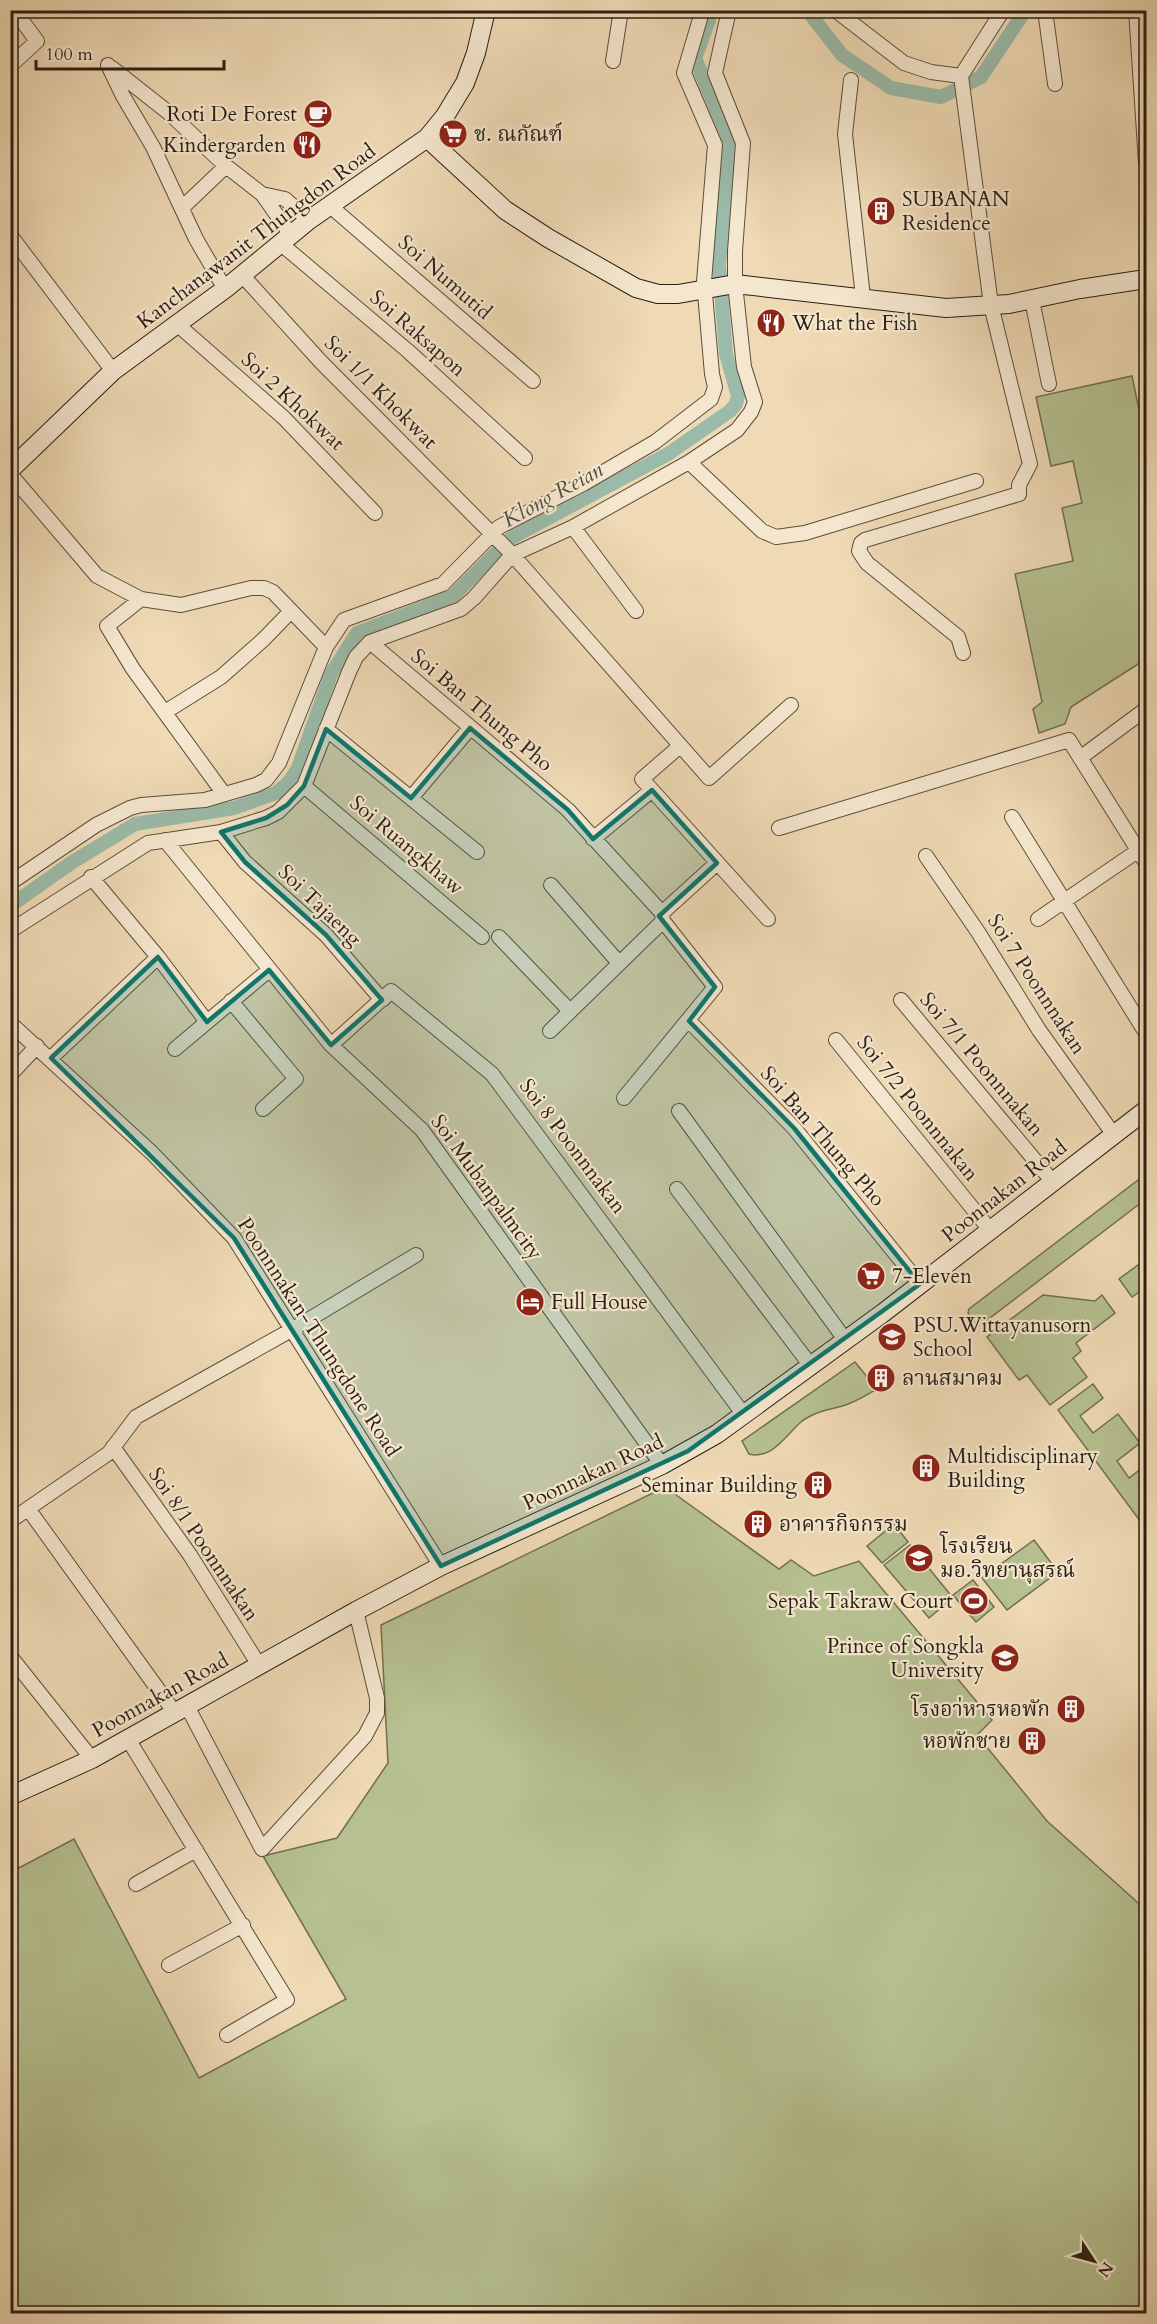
<svg xmlns="http://www.w3.org/2000/svg" width="1157" height="2324" font-family="Cardo,'Noto Serif Thai',serif">
<rect width="100%" height="100%" fill="#efdab5"/>
<filter id="stains"><feTurbulence type="fractalNoise" baseFrequency=".00333" numOctaves="4"/><feColorMatrix values="0 0 0 0 .2 0 0 0 0 .09 0 0 0 0 .02 0 0 0 .5 -.17"/></filter>
<radialGradient id="worn" r=".72"><stop offset=".6" stop-color="#630" stop-opacity="0"/><stop offset="1" stop-color="#630" stop-opacity=".3"/></radialGradient>
<!-- green -->
<path fill="#b6c090" stroke="#706f52" stroke-width="1.5" d="M1132,376l14,67v216l-75,48 -6,17 -26,9 -6,-24 9,-7 -27,-128 58,-13 -11,-53 20,-5 -9,-42 -22,5 -15,-69z
M1146,1174v25l-164,125 -3,1 -7,-4 -4,-8 1,-4z
M1146,1259v28l-14,10 -13,-18z
M1043,1295l52,6 7,-6 13,18 -39,30 5,8 -8,7 14,19 -37,28 -23,-30 -8,5 -32,-43z
M855,1362l22,27c-12,7 -24,15 -38,18 -13,3 -27,6 -38,15 -15,13 -29,38 -52,32l-7,-13z
M1093,1384l10,14 -23,18 13,17 25,-19 22,29 -23,18 12,17 17,-13v64l-88,-119z
M665,1487l114,82 12,-9 23,16 45,-15 133,159 -15,15 70,86 99,89v403h-1135v-441l63,-33 125,239 147,-79 -83,-143 74,-18 51,-75 -7,-138z
M894,1524l14,18 -26,21 -15,-17z
M1034,1540l24,32 -51,38 -25,-32z
M910,1545l43,53 -24,20 -45,-53z
M973,1580l21,27 -18,15 -23,-27z"/>
<g fill="none" stroke-linecap="round" stroke-linejoin="round">
<!-- canal -->
<path stroke="#9abba9" stroke-width="14" d="M807,10l35,45 49,33 50,9 40,-20 42,-63v-4
M10,906l61,-43 64,-39 99,-16 42,-15 13,-11 9,-14 33,-94 26,-41 96,-37 58,-58 157,-84 62,-43 6,-7 2,-8 -12,-42 -7,-89 10,-125 -34,-82 14,-38v-10"/>
<!-- street casing -->
<g stroke="#5c4d3c" stroke-width="16">
<path id="street" d="M835,10l69,53 27,9 30,4
M1045,10l10,74
M1136,10l10,153
M613,61l8,-51
M108,65l15,31 30,51 43,92 29,50
M10,66l27,-25 -23,-31
M112,68l57,45 57,53
M851,80l-6,54 18,163
M262,194l23,5 24,21
M329,205l204,176
M183,207l43,-41 36,28 29,41
M10,235l103,136
M280,243l128,108 117,107
M242,275l79,87 189,190 199,226 82,-73
M1032,300l17,84
M178,325l106,93 91,95
M689,462l73,69 14,6 29,-4 171,-52
M10,474l87,102 44,23 40,6 70,-17h13l9,4 53,55
M573,527l63,84
M141,599l-34,27 26,43 91,125
M370,642l198,168 94,103 1,8 52,66 -91,111
M963,653l-5,-16 -91,-74 -8,-12 2,-8 4,-3 154,-46v-9l11,-21 -39,-159 -30,-229 42,-66
M165,712l56,-35 43,-38 27,-28
M326,729l151,123
M680,746l-38,33 126,140
M1080,758l66,-49
M304,786l178,151
M411,798l59,-70
M1012,817l134,216
M779,828l290,-88 77,123
M221,832l24,30 81,73 56,65 5,-5
M593,839l59,-49
M165,840l166,205 91,85 240,335
M926,856l52,76 61,98 75,105
M91,877l67,80 49,65
M10,883l86,-58 34,-17 11,-3 64,-5 51,-15 10,-5 13,-17 47,-116 18,-27 99,-36 56,-57 84,-43 72,-42 56,-43 4,-12 -3,-13 -8,-92 11,-137 -31,-72 16,-54v-9
M551,885l68,78
M662,913l55,-50
M1038,919l101,-69
M10,931l138,-88 73,-11 45,-14 12,-6 26,-26 45,-114 7,-15 14,-15 91,-33 13,-11 38,-43 61,-28 116,-65 48,-32 14,-18 4,-10 -11,-35 -9,-83v-33l8,-108 -28,-70 14,-63
M499,937l71,74
M901,1000l152,182
M231,1001l65,78 -33,30
M689,1021l105,107 126,156
M10,1023l142,130 82,85 207,328
M550,1031l113,-110
M836,1040l155,191
M331,1045l60,-54 101,83 252,341
M175,1049l94,-79
M51,1058l107,-101
M10,1075l27,-29
M679,1111l167,230
M677,1189l134,177
M113,1447l77,108 69,110
M29,1510l146,203
M10,1521l99,-68 27,-36 157,-88 123,-74
M10,1656l82,103
M187,1706l75,143 103,-113 12,-23v-15l-21,-87
M128,1739l159,261 -60,35
M136,1884l60,-34
M169,1965l74,-40"/>
</g>
<!-- secondary casing -->
<g stroke="#2b1e13" stroke-width="20">
<path id="secondary" d="M427,138l78,72 43,28 88,50 22,6h20l57,-10 211,24 63,-4 71,-15 66,-10
M10,470l103,-99 112,-82 84,-69 118,-82 18,-22 20,-33 11,-30 10,-43
M10,1796l82,-37 264,-148 85,-45 221,-101 55,-31 166,-121 263,-203"/>
</g>
<!-- street -->
<use href="#street" stroke="#f5e7cf" stroke-width="14"/>
<!-- secondary -->
<use href="#secondary" stroke="#f5e7cf" stroke-width="18"/>
</g>
<!-- marked area -->
<path fill="#0f766e" fill-opacity="0.2" stroke="#0f766e" stroke-width="4.5" stroke-linejoin="round" d="M470,728l98,82 25,29 59,-49 65,73 -58,53 56,71 -26,34 105,107 126,156 -232,167 -247,115 -207,-328 -183,-180 107,-101 49,65 62,-52 62,75 51,-45 -56,-65 -81,-73 -24,-30 45,-14 21,-13 17,-19 22,-57 85,69z"/>
<!-- icons -->
<defs>
<g id="cafe-disc" transform="scale(1.5)"><circle r="9.5" fill="#8f2418" stroke="#f5e7cf"/><path d="M-5.5-4.5H6V0H3Q3 3.5 0 3.5H-2.5Q-5.5 3.5-5.5 0ZM3-3.2v2h1.7v-2ZM-6 4.5H4V6H-6Z" fill="#fff"/></g>
<g id="supermarket-disc" transform="scale(1.5)"><circle r="9.5" fill="#8f2418" stroke="#f5e7cf"/><path d="M-6-5.5h2.5l.6 2H6L4.5 2H-2.5L-4.4-4H-6ZM-1.5 3.2a1.3 1.3 0 1 0 .1 0ZM3 3.2a1.3 1.3 0 1 0 .1 0Z" fill="#fff"/></g>
<g id="restaurant-disc" transform="scale(1.5)"><circle r="9.5" fill="#8f2418" stroke="#f5e7cf"/><path d="M-5-6h1v4h1v-4h1v4h1v-4h1v5L-1.5 .5V6h-2V.5L-5-1ZM5-6V6H3V1.5H1.5Q1.5-4 5-6Z" fill="#fff"/></g>
<g id="building-disc" transform="scale(1.5)"><circle r="9.5" fill="#8f2418" stroke="#f5e7cf"/><path d="M-4-6H4V6H1V3H-1V6H-4ZM-2.5-4.3h1.7v1.8h-1.7ZM.8-4.3h1.7v1.8H.8ZM-2.5-1h1.7V.8h-1.7ZM.8-1h1.7V.8H.8Z" fill="#fff"/></g>
<g id="hotel-disc" transform="scale(1.5)"><circle r="9.5" fill="#8f2418" stroke="#f5e7cf"/><path d="M-6-4.5h1.5V1H6V5H4.5V3h-9V5H-6ZM-4 0a1.8 1.8 0 1 1 3.6 0ZM.5 0V-2.5h3Q6-2.5 6 0Z" fill="#fff"/></g>
<g id="school-disc" transform="scale(1.5)"><circle r="9.5" fill="#8f2418" stroke="#f5e7cf"/><path d="M0-5L7-2L0 1L-7-2ZM-4 1L0 2.5L4 1V4Q0 6-4 4Z" fill="#fff"/></g>
<g id="stadium-disc" transform="scale(1.5)"><circle r="9.5" fill="#8f2418" stroke="#f5e7cf"/><path d="M0-5a6.5 5 0 1 0 0 10a6.5 5 0 1 0 0-10ZM-3.5-1.8h7v3.6h-7Z" fill="#fff"/></g>
<g id="university-disc" transform="scale(1.5)"><circle r="9.5" fill="#8f2418" stroke="#f5e7cf"/><path d="M0-5L7-2L0 1L-7-2ZM-4 1L0 2.5L4 1V4Q0 6-4 4Z" fill="#fff"/></g>
</defs>
<g fill-rule="evenodd">
<use href="#cafe-disc" x="318" y="114"/>
<use href="#supermarket-disc" x="453" y="134"/>
<use href="#restaurant-disc" x="307" y="145"/>
<use href="#building-disc" x="881" y="211"/>
<use href="#restaurant-disc" x="771" y="323"/>
<use href="#supermarket-disc" x="871" y="1276"/>
<use href="#hotel-disc" x="530" y="1302"/>
<use href="#school-disc" x="892" y="1337"/>
<use href="#building-disc" x="881" y="1378"/>
<use href="#building-disc" x="926" y="1468"/>
<use href="#building-disc" x="818" y="1485"/>
<use href="#building-disc" x="758" y="1524"/>
<use href="#school-disc" x="919" y="1558"/>
<use href="#stadium-disc" x="974" y="1601"/>
<use href="#university-disc" x="1005" y="1658"/>
<use href="#building-disc" x="1071" y="1709"/>
<use href="#building-disc" x="1032" y="1741"/>
</g>
<g text-anchor="middle" stroke-width="4.5" stroke-linejoin="round" paint-order="stroke">
<!-- poi labels -->
<g font-size="21" fill="#2b1e13" stroke="#f5e7cf" text-anchor="start">
<text x="297" y="121" text-anchor="end">Roti De Forest</text>
<text x="474" y="141">ช. ณกัณฑ์</text>
<text x="286" y="152" text-anchor="end">Kindergarden</text>
<text x="902" y="206">SUBANAN<tspan x="902" dy="24">Residence</tspan></text>
<text x="792" y="330">What the Fish</text>
<text x="892" y="1283">7-Eleven</text>
<text x="551" y="1309">Full House</text>
<text x="913" y="1332">PSU.Wittayanusorn<tspan x="913" dy="24">School</tspan></text>
<text x="902" y="1385">ลานสมาคม</text>
<text x="947" y="1463">Multidisciplinary<tspan x="947" dy="24">Building</tspan></text>
<text x="797" y="1492" text-anchor="end">Seminar Building</text>
<text x="779" y="1531">อาคารกิจกรรม</text>
<text x="940" y="1553">โรงเรียน<tspan x="940" dy="24">มอ.วิทยานุสรณ์</tspan></text>
<text x="953" y="1608" text-anchor="end">Sepak Takraw Court</text>
<text x="984" y="1653" text-anchor="end">Prince of Songkla<tspan x="984" dy="24">University</tspan></text>
<text x="1050" y="1716" text-anchor="end">โรงอา่หารหอพัก</text>
<text x="1011" y="1748" text-anchor="end">หอพักชาย</text>
</g>
<!-- street labels -->
<g font-size="21" fill="#2b1e13" stroke="#f5e7cf">
<text transform="translate(256 236) rotate(-37)" y="7">Kanchanawanit Thungdon Road</text>
<text transform="translate(445 277) rotate(41)" y="7">Soi Numutid</text>
<text transform="translate(418 333) rotate(41)" y="7">Soi Raksapon</text>
<text transform="translate(381 392) rotate(45)" y="7">Soi 1/1 Khokwat</text>
<text transform="translate(293 401) rotate(43)" y="7">Soi 2 Khokwat</text>
<text transform="translate(482 710) rotate(40)" y="7">Soi Ban Thung Pho</text>
<text transform="translate(407 845) rotate(40)" y="7">Soi Ruangkhaw</text>
<text transform="translate(320 905) rotate(44)" y="7">Soi Tajaeng</text>
<text transform="translate(1037 984) rotate(57)" y="7">Soi 7 Poonnnakan</text>
<text transform="translate(982 1064) rotate(50)" y="7">Soi 7/1 Poonnnakan</text>
<text transform="translate(918 1108) rotate(51)" y="7">Soi 7/2 Poonnnakan</text>
<text transform="translate(823 1136) rotate(49)" y="7">Soi Ban Thung Pho</text>
<text transform="translate(573 1146) rotate(53)" y="7">Soi 8 Poonnnakan</text>
<text transform="translate(487 1187) rotate(54)" y="7">Soi Mubanpalmcity</text>
<text transform="translate(1004 1191) rotate(-38)" y="7">Poonnakan Road</text>
<text transform="translate(319 1337) rotate(57)" y="7">Poonnnakan-Thungdone Road</text>
<text transform="translate(593 1472) rotate(-25)" y="7">Poonnakan Road</text>
<text transform="translate(204 1544) rotate(56)" y="7">Soi 8/1 Poonnnakan</text>
<text transform="translate(160 1695) rotate(-29)" y="7">Poonnakan Road</text>
</g>
<!-- water labels -->
<g font-size="22" font-style="italic" fill="#4c4d40" stroke="#f5e7cf">
<text transform="translate(552 494) rotate(-29)" y="8">Klong Reian</text>
</g>
</g>
<!-- margin -->
<rect width="1157" height="2324" fill="none" stroke="#efdab5" stroke-width="36"/>
<rect x="12" y="12" width="1133" height="2300" fill="none" stroke="#2b1e13" stroke-width="3"/>
<rect x="18" y="18" width="1121" height="2288" fill="none" stroke="#2b1e13" stroke-width="1.5"/>
<!-- north arrow -->
<g transform="translate(1094 2261) rotate(126)" stroke="#f5e7cf" stroke-width="4.5" paint-order="stroke">
<path d="M0-4.5L10 22L0 15L-10 22Z" fill="#2b1e13"/>
<text y="-9" font-size="16" font-weight="bold" text-anchor="middle" fill="#2b1e13">N</text>
</g>
<!-- scale -->
<path d="M36 60v9h188v-9" fill="none" stroke="#2b1e13" stroke-width="3"/>
<text x="45" y="60" font-size="18" fill="#2b1e13" stroke="#f5e7cf" stroke-width="4.5" paint-order="stroke">100 m</text>
<rect width="100%" height="100%" filter="url(#stains)"/>
<rect width="100%" height="100%" fill="url(#worn)"/>
</svg>
